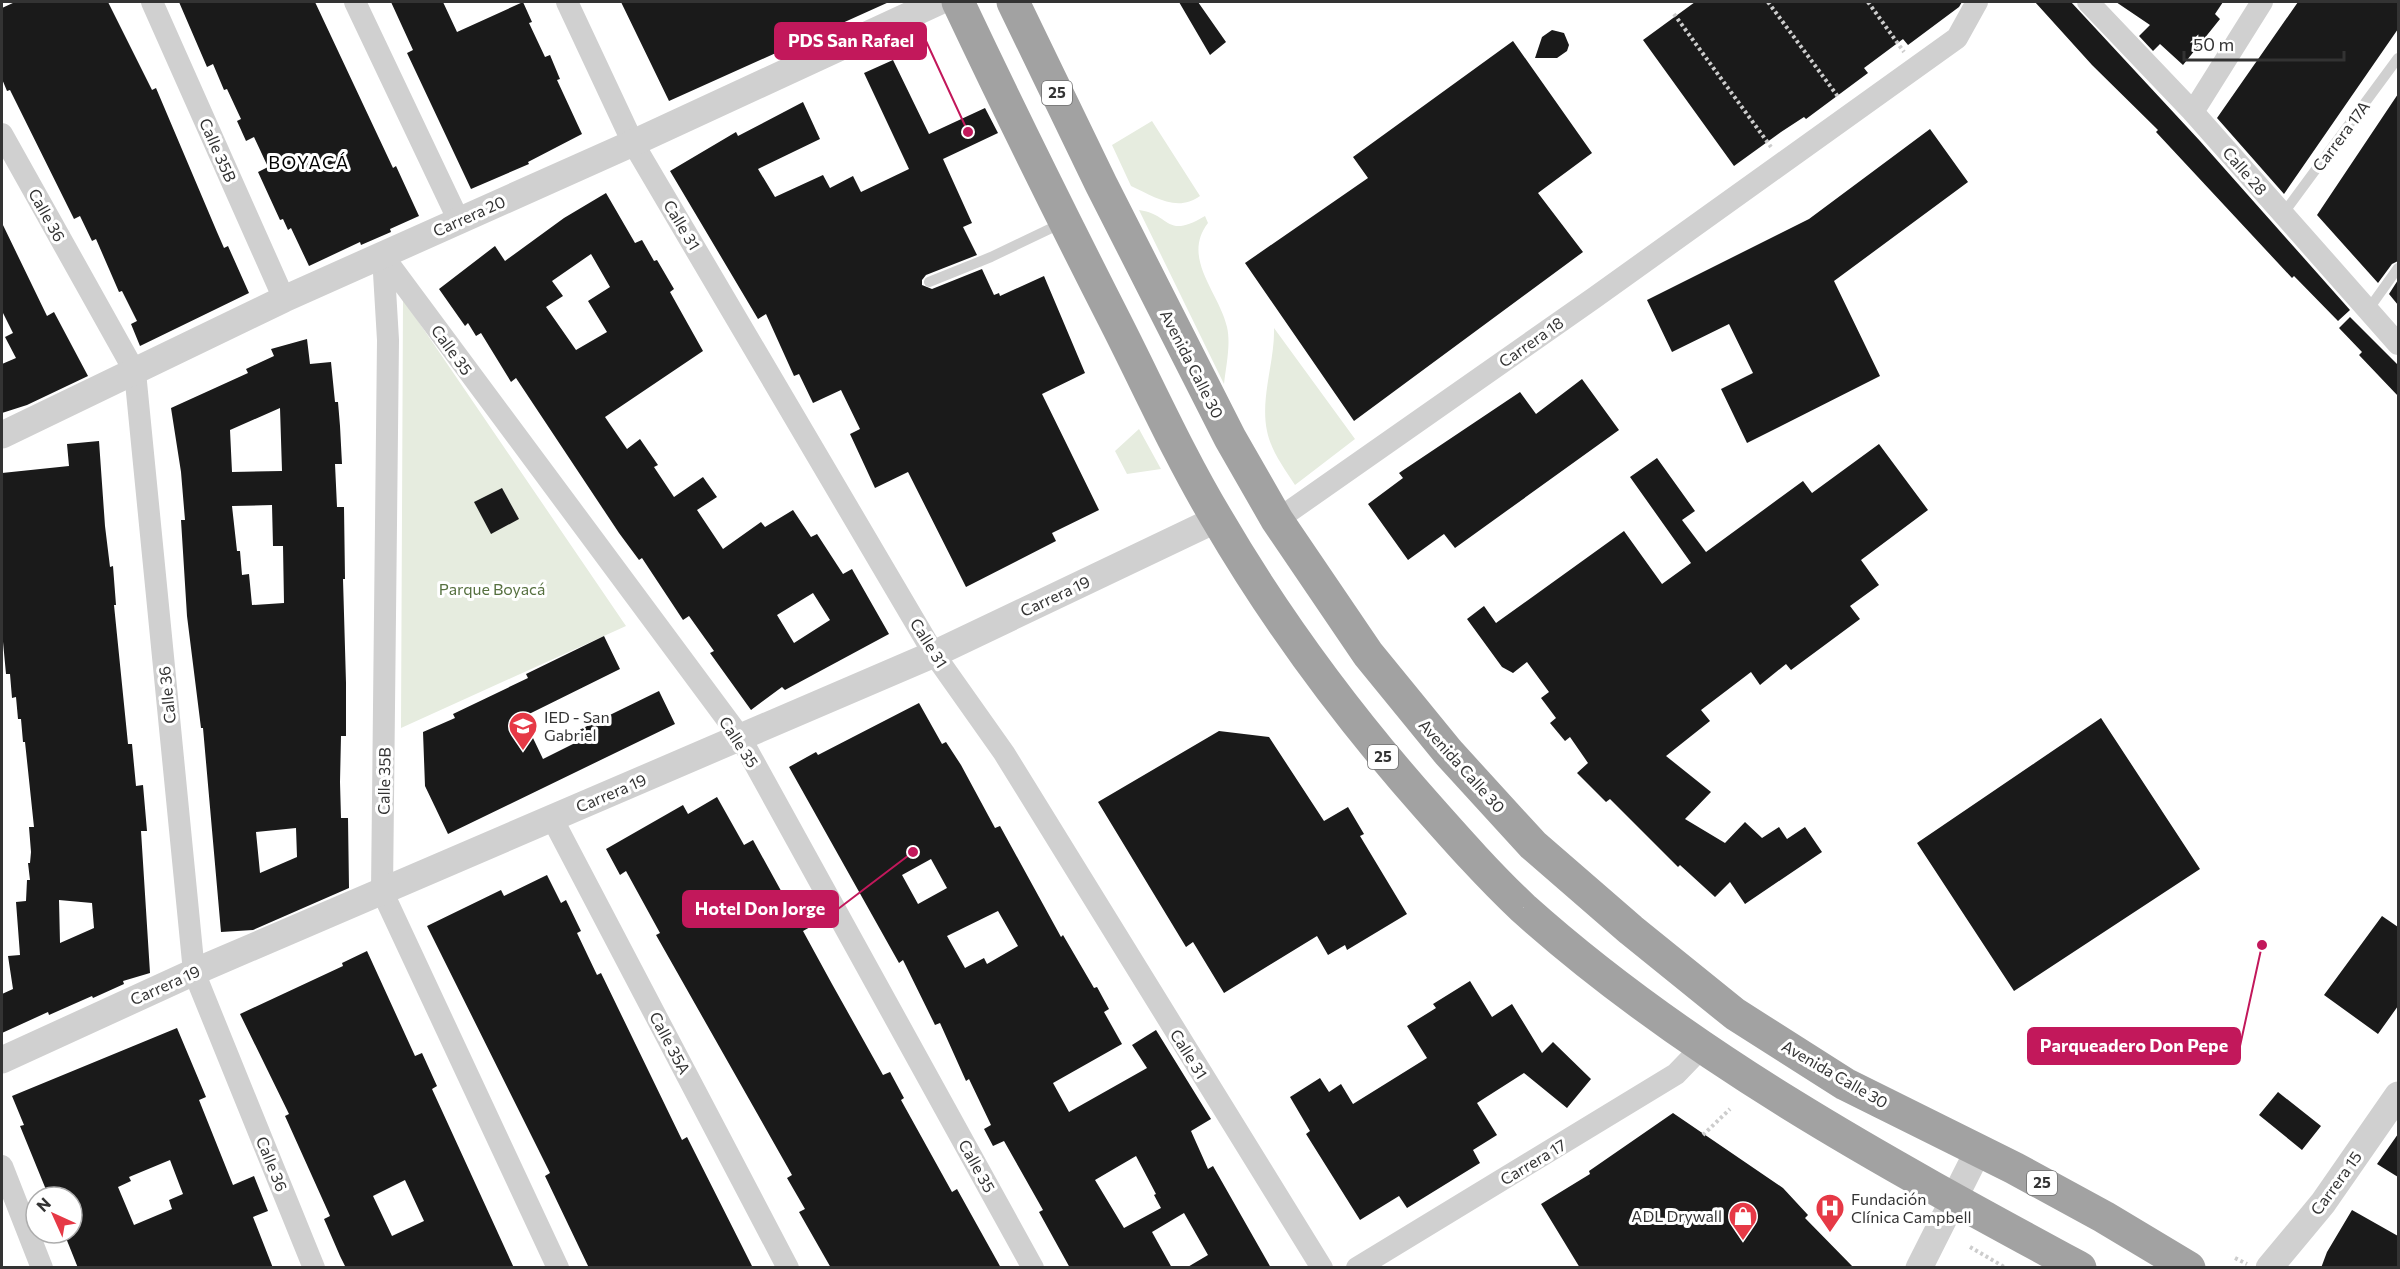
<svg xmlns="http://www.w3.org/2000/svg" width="2400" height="1269" font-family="Commissioner,sans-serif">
<rect width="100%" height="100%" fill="#fff"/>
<!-- green -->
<path fill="#e6ecdf" d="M1152,121l48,75c-23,17 -47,0 -69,-10l-19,-41z
M1139,210c32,4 26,30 66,6l3,7c-27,35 11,69 19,104 4,17 -1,39 -3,57z
M403,299l223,327 -225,102z
M1274,328l81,111 -60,46c-11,-17 -24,-34 -28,-54 -7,-33 8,-70 7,-103z
M1139,429l22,40 -34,5 -12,-23z"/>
<!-- building -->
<path fill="#1a1a1a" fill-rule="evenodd" d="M15,2h93l44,88 4,-2 61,144 7,16 4,-2 21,47 -109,53 -9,-22 6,-3 -15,-30 -3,1 -23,-53 -4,2 -12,-25 -6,3 -64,-129 -3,1 -5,-12v-71z
M179,2h136l78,166 3,-2 23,50 -29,13 1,3 -30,13 -1,-3 -51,24 -18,-38 -3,2 -5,-11 -3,1 -22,-48 10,-5 -14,-30 -8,4 -9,-20 4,-2 -14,-30 -3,1 -11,-26 -6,3z
M391,2h52l14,30 66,-30 9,20 -3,1 16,34 5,-2 10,24 -3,1 25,54 -54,28 1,2 -58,25 -64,-136 6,-3z
M621,2h268l-220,99z
M1179,2h19l28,40 -16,13z
M1695,2h267l-3,5 -51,38 -5,-6 -39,29 4,5 -62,46 -2,-2 -23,15 -47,34 -91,-126z
M2035,2h36l129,139 150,169 -12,11 -44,-45 -2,2 -136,-146 2,-2 -66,-65z
M2116,2h107l-8,12 5,5 -37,46 -23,-21 -7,7 -14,-15 11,-11z
M2298,2h100v27l-114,165 -67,-76z
M1552,30l12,3 5,12 -2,6 -10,7h-22l7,-21z
M1513,41l79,112 -54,40 45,59 -229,169 -109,-158 123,-85 -15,-21z
M893,60l36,74 56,-26 13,25 -55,26 29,64 -9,4 14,28 -51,20 -4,5v5l10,4 50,-20 12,26 5,-2 1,3 44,-20 41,97 -43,21 57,116 -47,23 4,8 -90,46 -58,-115 -33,16 -25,-54 10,-5 -19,-39 -28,13 -14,-29 -5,2 -28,-62 -8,5 -88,-148 66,-39 2,4 65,-34 17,37 -62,30 17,28 48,-22 7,13 23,-12 8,16 48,-23 -45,-96z
M2398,94v167l-6,3 -14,19 -61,-68z
M1930,129l38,53 -134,99 46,95 -133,67 -26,-54 32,-16 -24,-49 -57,28 -25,-52 162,-81z
M606,193l29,50 7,-3 12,21 3,-1 17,29 -4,3 33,59 -98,66 22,32 13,-10 18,26 -4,2 20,30 29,-20 14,20 -20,13 26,39 38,-27 4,5 28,-17 18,27 6,-3 26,40 9,-5 37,65 -104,56 -3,-3 -31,23 -41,-57 4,-2 -25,-35 -6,4 -41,-62 -3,2 -20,-27 -103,-155 -5,4 -30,-49 -5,3 -8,-13 -3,3 -26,-37 56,-43 10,15 59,-43zM591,254l19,33 -22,14 19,31 -31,18 -30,-43 17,-11 -11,-15zM813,593l17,27 -36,23 -17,-28z
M2,223l45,93 7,-4 34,64 -61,29 -25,8v-49l14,-6 -11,-21 8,-4 -11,-22z
M2398,280v25l-9,-11z
M2350,317l48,48v31l-39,-41 3,-3 -23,-24z
M307,339l3,25 21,-2 4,40h3l2,24 2,38h-7l2,43h7l1,72h-2l3,104v53h-5l-1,46 1,36h7l1,70 -96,42 -32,2 -18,-204h-2l-14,-112 -6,-96h4l-4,-48 -10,-64 77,-35 -2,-4 28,-13 -3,-7zM280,408l2,63 -50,1 -2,-42zM272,505l1,41h10l1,57 -32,2 -3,-31 -7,1 -2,-24h-3l-5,-45zM296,828l1,29 -37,16 -4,-41z
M1582,379l37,51 -164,118 -11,-14 -36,26 -40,-56 35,-26 -4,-5 121,-81 16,22z
M99,441l6,85 5,41 3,-1 3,39h-2l14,139h4l4,42 7,-1 4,46h-6l9,142 -27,8 1,3 -31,14 -1,-2 -43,19 -1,-3 -46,21v-39l11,-5 -5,-33 12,-1 -4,-53 10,-1 1,-21h3l-2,-17h2l1,-11 -2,-25h5l-9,-85h-2l-2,-23h-3l-2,-22 -4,1 -2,-24h-4l-4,-43v-158l67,-7 -2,-22zM59,900l33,3 2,25 -34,15z
M1879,444l49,66 -67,50 18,25 -29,21 10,13 -69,51 -5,-6 -26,21 -9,-13 -50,38 9,11 -44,35 45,36 -26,27 40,24 20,-21 17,16 17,-11 8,12 18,-12 17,25 -77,52 -15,-22 -15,15 -35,-32 -2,2 -68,-68 -4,3 -29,-29 11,-10 -18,-26 -5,4 -15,-18 6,-5 -15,-20 8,-6 -22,-30 -14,11 -11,-6 -35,-48 17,-13 12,17 128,-92 38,53 29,-21 -61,-86 27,-19 38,53 -13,9 24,32 97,-71 9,12z
M502,488l17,31 -28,15 -17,-32z
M604,636l16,33 -97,48 20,42 38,-19 -4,-9 82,-40 16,33 -227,110 -23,-48 -2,-54 32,-14 -2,-4 75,-36 -2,-4z
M919,703l23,41 4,-2 15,23 34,63 5,-2 61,111 2,-2 31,53 3,-1 12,22 -5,3 18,32 -69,39 16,29 78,-44 -15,-23 24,-15 55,89 -20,12 17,38 5,-3 58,102h-85l22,-13 -24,-42 -32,19 20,36h-102l-31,-56 4,-2 -39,-69 -11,5 -9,-17 7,-4 -22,-46 -3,2 -26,-58 -5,2 -32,-65 -4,3 -110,-196 27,-15 2,3zM931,859l16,29 -29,16 -16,-29zM998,911l20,35 -31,18 -3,-6 -19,10 -18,-32zM1136,1156l20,38 -2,1 7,13 -37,20 -29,-48z
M2101,718l99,151 -186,122 -97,-148z
M1219,731l50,6 55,84 24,-14 16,27 -4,2 47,78 -60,36 -2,-5 -17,10 -11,-19 -93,57 -31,-51 -7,5 -88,-145z
M717,797l27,48 9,-5 32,58 9,-5 18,33 -9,5 29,53 51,91 7,-3 14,26 -3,2 51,92 5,-3 44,79h-170l-32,-56 6,-3 -18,-31 5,-3 -136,-240 4,-2 -34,-62 -6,4 -14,-26 77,-44 5,9z
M547,875l14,28 5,-3 15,31 -4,2 20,42 4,-2 81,167 5,-3 66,131h-164l-44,-92 5,-3 -123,-247 74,-36 3,6z
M2382,916l16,11v79l-20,28 -54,-39z
M367,951l48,105 7,-3 15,33 -5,3 82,179h-168l-6,-12 -16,-37 6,-3 -45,-100 4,-2 -49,-100 103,-48 -1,-3zM405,1180l19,41 -32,15 -19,-40z
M1470,981l22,36 20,-13 30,49 11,-11 38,37 -24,29 -43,-35 -47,30 20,32 -24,15 7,13 -73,45 -8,-12 -39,24 -54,-86 4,-3 -20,-34 30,-19 9,14 12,-8 12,20 74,-46 -20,-32 29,-18 -3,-4z
M177,1028l29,69 -7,3 34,85 21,-9 14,35 -15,6 20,51h-195l-14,-35h8v-36h-23l-29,-71 4,-1 -12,-29zM170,1160l13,34 -14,6 3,9 -38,16 -16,-38 13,-6 -2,-4z
M2278,1092l43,34 -19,24 -43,-35z
M1673,1113l110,75 25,27 -3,3 49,50h-274l-39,-64 49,-30 -1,-3z
M2398,1134v43l-21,-13z
M2352,1210l46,26v32h-77l6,-16z"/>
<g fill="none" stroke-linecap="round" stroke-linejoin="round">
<!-- path -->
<path stroke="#cdcdcd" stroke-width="4" stroke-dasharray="3 3" stroke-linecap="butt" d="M1768,2l71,96
M1868,2l36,50
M1674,14l97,133
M1703,1135l27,-26
M1970,1247l36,21
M2235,1258l12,6"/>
<!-- service -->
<path stroke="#d0d0d0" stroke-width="10" d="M2283,214l115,-156
M929,282l62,-25 69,-33
M2368,310l30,-42"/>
<!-- minor -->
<path stroke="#d0d0d0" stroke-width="22" d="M152,2l132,297
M355,2l103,217
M567,2l66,141 301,511 70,99 318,515
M2088,2l105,110 205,232
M2193,112l69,-110
M2,134l133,238 59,600 120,296
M383,256l357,481 293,531
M383,256l5,84 -6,551 176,377
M1277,520l317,-222 363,-260 20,-36
M552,818l236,450
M2,1166l40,102
M1357,1268l319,-194 26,-27"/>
<!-- tertiary -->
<path stroke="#d0d0d0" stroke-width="27" d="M2,435l282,-136 349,-156 305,-141
M2,1060l192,-88 740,-318 283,-135
M1919,1268l59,-117
M2269,1268l54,-65 75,-108"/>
<!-- trunk -->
<path stroke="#a2a2a2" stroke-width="33" d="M958,2c51,108 104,215 158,321 33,65 63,132 100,194 60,103 132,200 211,289 31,35 62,70 96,102 165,148 363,255 557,360
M1013,2l88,182 129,254 47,82 91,134 80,98 85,93 98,85 104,84 110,70 169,84 90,49 85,51"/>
</g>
<!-- icons -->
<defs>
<g id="school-pin" transform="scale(1.5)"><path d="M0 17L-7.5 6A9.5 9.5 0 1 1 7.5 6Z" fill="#e63946" stroke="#fff"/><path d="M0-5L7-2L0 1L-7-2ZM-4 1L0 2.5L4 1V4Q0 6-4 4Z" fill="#fff"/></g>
<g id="hospital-pin" transform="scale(1.5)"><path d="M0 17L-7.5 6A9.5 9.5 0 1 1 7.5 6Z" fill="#e63946" stroke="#fff"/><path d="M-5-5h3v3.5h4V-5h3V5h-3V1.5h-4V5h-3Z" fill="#fff"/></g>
<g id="shop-pin" transform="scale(1.5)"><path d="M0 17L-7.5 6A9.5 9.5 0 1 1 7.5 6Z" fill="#e63946" stroke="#fff"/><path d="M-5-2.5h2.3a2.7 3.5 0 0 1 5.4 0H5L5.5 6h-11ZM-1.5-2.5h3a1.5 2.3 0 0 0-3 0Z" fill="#fff"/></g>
</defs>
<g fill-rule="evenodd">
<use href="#school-pin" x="523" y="726"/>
<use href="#hospital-pin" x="1830" y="1208"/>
<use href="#shop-pin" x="1743" y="1216"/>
</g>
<g text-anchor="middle" stroke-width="6" stroke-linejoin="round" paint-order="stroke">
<!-- shield labels -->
<g fill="#fff" stroke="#707070" stroke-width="1.5">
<rect x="1042" y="81" width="30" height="24" rx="4.5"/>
<rect x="1368" y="745" width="30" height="24" rx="4.5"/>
<rect x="2027" y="1171" width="30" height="24" rx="4.5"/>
</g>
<g font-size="15" font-weight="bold" fill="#333">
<text x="1057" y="98">25</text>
<text x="1383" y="762">25</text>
<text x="2042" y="1188">25</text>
</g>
<!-- street labels -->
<g font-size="16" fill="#333" stroke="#fff">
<text transform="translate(2341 136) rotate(-53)" y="6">Carrera 17A</text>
<text transform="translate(218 150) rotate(66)" y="6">Calle 35B</text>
<text transform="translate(2245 171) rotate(49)" y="6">Calle 28</text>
<text transform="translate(47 215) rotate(61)" y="6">Calle 36</text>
<text transform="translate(469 216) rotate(-24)" y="6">Carrera 20</text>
<text transform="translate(682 225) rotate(59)" y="6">Calle 31</text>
<text transform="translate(1531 342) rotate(-35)" y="6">Carrera 18</text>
<text transform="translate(452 350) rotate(54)" y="6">Calle 35</text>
<text transform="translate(1192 364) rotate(63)" y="6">Avenida Calle 30</text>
<text transform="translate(1055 596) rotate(-25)" y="6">Carrera 19</text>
<text transform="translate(929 643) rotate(58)" y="6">Calle 31</text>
<text transform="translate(167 695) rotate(-96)" y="6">Calle 36</text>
<text transform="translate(739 742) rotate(57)" y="6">Calle 35</text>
<text transform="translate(1462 766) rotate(48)" y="6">Avenida Calle 30</text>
<text transform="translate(384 781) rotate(-89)" y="6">Calle 35B</text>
<text transform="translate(611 793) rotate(-23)" y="6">Carrera 19</text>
<text transform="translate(165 985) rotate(-24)" y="6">Carrera 19</text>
<text transform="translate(670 1043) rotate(62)" y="6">Calle 35A</text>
<text transform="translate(1189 1054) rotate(58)" y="6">Calle 31</text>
<text transform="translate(1835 1074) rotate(30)" y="6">Avenida Calle 30</text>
<text transform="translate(1533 1162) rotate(-31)" y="6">Carrera 17</text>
<text transform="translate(272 1164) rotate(68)" y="6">Calle 36</text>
<text transform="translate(977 1166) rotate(61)" y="6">Calle 35</text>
<text transform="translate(2336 1183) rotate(-54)" y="6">Carrera 15</text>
</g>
<!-- park labels -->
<g font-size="16" fill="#56703f" stroke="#fff">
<text x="492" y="595">Parque Boyacá</text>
</g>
<!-- poi labels -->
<g font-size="16" fill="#333" stroke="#fff" text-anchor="start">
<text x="544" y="723">IED - San<tspan x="544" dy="18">Gabriel</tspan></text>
<text x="1851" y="1205">Fundación<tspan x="1851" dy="18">Clínica Campbell</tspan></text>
<text x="1722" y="1222" text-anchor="end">ADL Drywall</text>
</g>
<!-- neighbourhood labels -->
<g font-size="18" letter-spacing="1.5" fill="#000" stroke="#fff">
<text x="309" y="169">BOYACÁ</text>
</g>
</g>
<!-- callouts -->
<path fill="none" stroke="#c2185b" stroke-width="2" d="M968 132L926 41M913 852L838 909M2262 945L2240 1046"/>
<g fill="#c2185b" stroke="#fff" stroke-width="2">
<circle cx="968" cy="132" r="6"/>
<circle cx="913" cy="852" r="6"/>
<circle cx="2262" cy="945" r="6"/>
</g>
<g fill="#c2185b" stroke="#c2185b" stroke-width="2">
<rect x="775" y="23" width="151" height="36" rx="6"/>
<rect x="683" y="891" width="155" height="36" rx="6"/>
<rect x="2028" y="1028" width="212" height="36" rx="6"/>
</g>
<g font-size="18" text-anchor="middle" font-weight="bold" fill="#fff">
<text x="851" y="47">PDS San Rafael</text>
<text x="760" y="915">Hotel Don Jorge</text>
<text x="2134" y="1052">Parqueadero Don Pepe</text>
</g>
<!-- border -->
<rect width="2400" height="1269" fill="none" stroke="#333333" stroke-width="6"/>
<!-- north arrow -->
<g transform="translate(54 1215) rotate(315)"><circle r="28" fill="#ffffff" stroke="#adadad" stroke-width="1.5"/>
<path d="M0-4.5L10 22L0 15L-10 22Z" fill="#e63946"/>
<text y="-9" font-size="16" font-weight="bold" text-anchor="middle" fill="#333333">N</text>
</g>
<!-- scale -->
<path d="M2184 51v9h160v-9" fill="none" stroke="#333333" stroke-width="3"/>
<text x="2193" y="51" font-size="18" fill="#333333" stroke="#ffffff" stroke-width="4.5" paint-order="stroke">50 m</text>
</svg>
